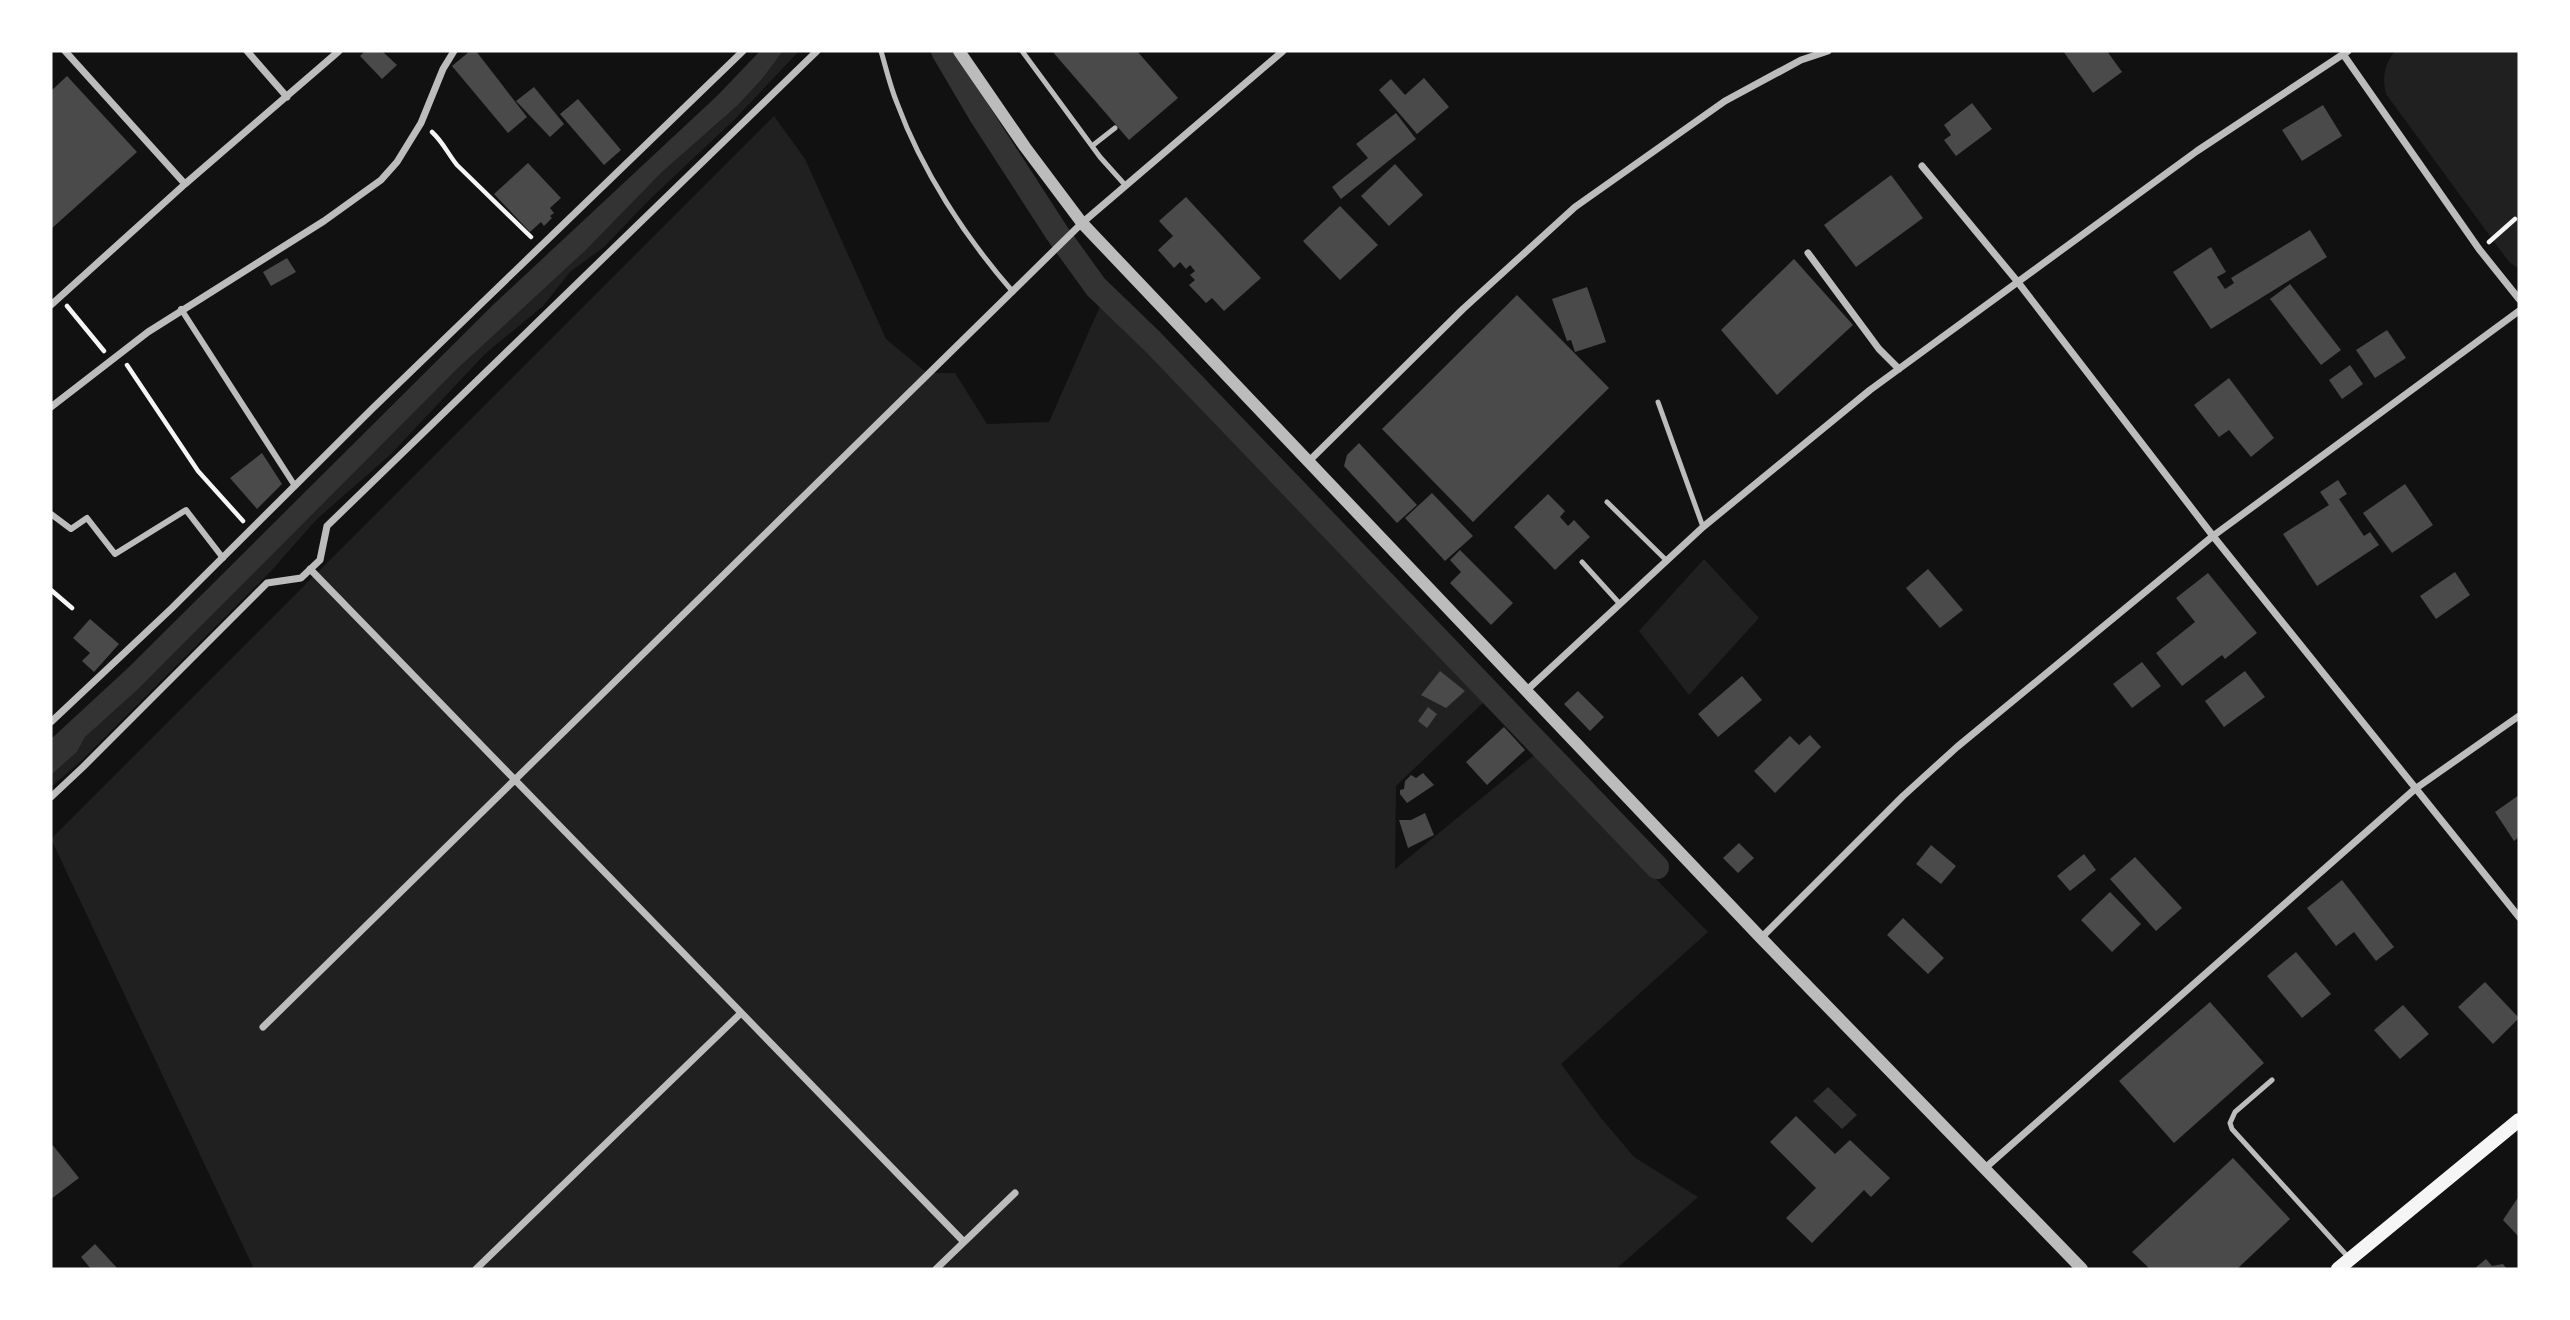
<svg xmlns="http://www.w3.org/2000/svg" width="2570" height="1320" font-family="'PT Sans Narrow',sans-serif">
<rect width="100%" height="100%" fill="#111"/>
<!-- green -->
<path fill="#202020" d="M783,51h16l-64,68 -87,82 -44,46 -34,25 -27,34 -58,48 -94,100 -75,66 -45,51 -191,191 -29,25v-12l26,-23 8,-15 371,-367 130,-120 76,-78 76,-67 24,-26z
M2395,51h124v218l-10,-7 -123,-168c-4,-17 -2,-29 9,-43z
M774,116l31,43 81,180 41,34h28l32,51 62,-2 52,-118 386,395 -91,87 -1,83 155,-127 119,122 -14,14 53,54 -147,132 40,54 33,39 64,40 -82,72h-1362l-203,-430z
M1704,559l55,59 -70,77 -50,-64z"/>
<!-- water -->
<path fill="#333" d="M760,51h23l-21,28 -24,26 -76,67 -76,78 -130,120 -318,319 -53,48 -8,15 -26,23v-36l78,-72 365,-363 224,-209z
M1828,1087l29,28 -15,14 -29,-28z"/>
<g fill="none" stroke-linecap="round" stroke-linejoin="round">
<!-- canal -->
<path stroke="#333" stroke-width="24" d="M943,51l37,63 77,119 39,54 57,55 504,525"/>
</g>
<!-- building -->
<path fill="#4a4a4a" d="M365,51h17l15,14 -15,14 -22,-23z
M470,51h6l51,66 -19,16 -56,-67z
M1052,51h85l41,47 -49,42z
M2063,51h44l15,21 -29,21z
M67,76l70,76 -86,77v-138z
M1424,78l25,29 -32,27 -38,-44 12,-11 14,16z
M534,87l30,37 -14,13 -34,-36z
M578,99l43,51 -17,15 -44,-51z
M1972,103l20,26 -36,27 -12,-16 7,-5 -7,-10z
M2323,105l19,31 -40,25 -20,-31z
M1396,113l20,26 -75,60 -9,-12 36,-29 -12,-14z
M528,163l33,35 -11,10 4,5 -4,3 2,2 -8,8 -3,-4 -11,10 -36,-38z
M1395,164l28,31 -34,31 -28,-30z
M1891,175l32,43 -67,49 -32,-42z
M1186,197l75,81 -37,33 -12,-13 -6,5 -17,-18 6,-5 -5,-5 5,-4 -5,-6 -4,4 -6,-7 -6,6 -16,-18 15,-14 -14,-15z
M1340,206l38,39 -38,35 -37,-39z
M2310,230l17,27 -116,72 -38,-57 38,-25 15,25 -9,5 8,12 9,-6 -3,-5z
M287,258l9,14 -25,14 -8,-14z
M1794,259l59,66 -76,70 -56,-65z
M2290,284l51,66 -20,15 -51,-66z
M1587,287l19,55 -31,10 -4,-12 -4,1 -15,-42z
M1517,295l92,93 -136,134 -91,-93z
M2387,330l19,28 -31,20 -19,-28z
M2350,365l13,19 -21,15 -13,-19z
M2229,378l45,60 -23,19 -22,-27 -10,7 -25,-32z
M1359,443l58,62 -20,18 -53,-57 3,-11z
M262,453l20,31 -25,25 -27,-31z
M2338,480l9,14 -8,5 25,37 6,-4 9,13 -62,41 -34,-52 46,-29 -9,-13z
M2405,484l28,41 -41,28 -29,-40z
M1432,493l41,43 -28,25 -40,-43z
M1548,494l17,17 -5,6 8,9 6,-6 16,17 -35,33 -41,-43z
M1460,550l53,53 -22,22 -41,-42 11,-11 -11,-12z
M1928,569l35,41 -23,18 -34,-40z
M2455,572l15,23 -34,24 -16,-23z
M2208,573l49,60 -32,26 -3,-4 -40,31 -26,-33 39,-31 -19,-24z
M90,619l29,25 -25,28 -12,-11 8,-8 -17,-15z
M2142,662l19,24 -29,22 -19,-24z
M1440,671l25,20 -19,17 -25,-13z
M2245,671l20,26 -41,30 -19,-26z
M1742,676l20,24 -44,37 -20,-23z
M1578,691l26,26 -14,14 -26,-27z
M1428,707l9,7 -10,14 -9,-7z
M1504,727l21,23 -38,35 -21,-23z
M1810,735l11,12 -46,46 -21,-22 36,-35 9,9z
M1423,773l11,12 -27,18 -7,-9v-4l4,-1 1,-8 6,-6 5,3z
M2519,795v42l-5,4 -19,-29z
M1425,813l9,22 -26,13 -9,-28h12z
M1739,843l15,15 -16,15 -15,-15z
M1931,845l25,21 -15,18 -25,-20z
M2084,854l12,16 -26,21 -13,-15z
M2135,857l47,51 -26,23 -46,-52z
M2342,880l52,67 -18,14 -22,-29 -18,14 -29,-38z
M2110,892l31,32 -29,28 -31,-32z
M1903,918l41,40 -16,16 -41,-39z
M2296,952l35,42 -29,24 -35,-42z
M2485,982l34,36 -26,26 -35,-37z
M2210,1002l54,61 -90,80 -55,-62z
M2403,1005l26,29 -29,25 -26,-29z
M1796,1116l39,38 15,-14 40,38 -19,19 -7,-7 -52,53 -26,-25 30,-30 -46,-46z
M51,1143l28,35 -28,21z
M2233,1158l57,61 -53,50h-87l-18,-17z
M2519,1196v41l-16,-17z
M95,1244l23,25h-27l-10,-12z
M2486,1259l6,7 11,-2 4,5h-33z"/>
<g fill="none" stroke-linecap="round" stroke-linejoin="round">
<!-- path -->
<path stroke="#f5f5f5" stroke-width="4.5" d="M432,132c11,10 16,22 25,33l74,72
M2489,242l26,-23
M67,306l37,45
M127,365l71,106 45,50
M51,590l21,18"/>
<!-- service -->
<path stroke="#bcbcbc" stroke-width="5" d="M881,51c5,17 9,35 16,52 25,68 68,134 116,189
M1022,51l78,106 26,29
M1092,146l23,-18
M1658,402l45,125
M1607,502l60,59
M1582,562l38,42
M2272,1080l-37,32 -5,11 2,6 117,129"/>
<!-- pedestrian -->
<path stroke="#bcbcbc" stroke-width="6" d="M181,309l114,177
M51,514l20,15 16,-11 28,36 71,-44 37,48"/>
<!-- minor -->
<path stroke="#bcbcbc" stroke-width="7" d="M65,51l120,133
M247,51l40,46
M2343,54l136,195 40,50
M1922,166l95,115 196,255 306,381
M1808,253l71,96 20,20
M51,305l134,-121 154,-133
M51,407l97,-75 176,-111 57,-41 16,-18 24,-39 22,-54 11,-18
M1308,462l155,-153 112,-102 150,-106 76,-41 27,-9
M310,569l654,673
M1526,691l177,-164 167,-137 327,-239 151,-100
M51,722l121,-114 201,-200 370,-357
M51,797l32,-30 184,-184 34,-5 19,-18 7,-34 490,-475
M1761,938l142,-142 54,-49 256,-211 306,-225
M263,1027l819,-804 201,-172
M1984,1169l431,-380 104,-73
M476,1269l265,-256
M936,1269l79,-76"/>
<!-- tertiary -->
<path stroke="#bcbcbc" stroke-width="12" d="M959,51l66,96 57,76 679,715 321,331"/>
<!-- secondary -->
<path stroke="#f5f5f5" stroke-width="14" d="M2338,1269l181,-149"/>
</g>
<!-- border -->
<rect width="2570" height="1320" fill="none" stroke="#ffffff" stroke-width="105"/>
</svg>
